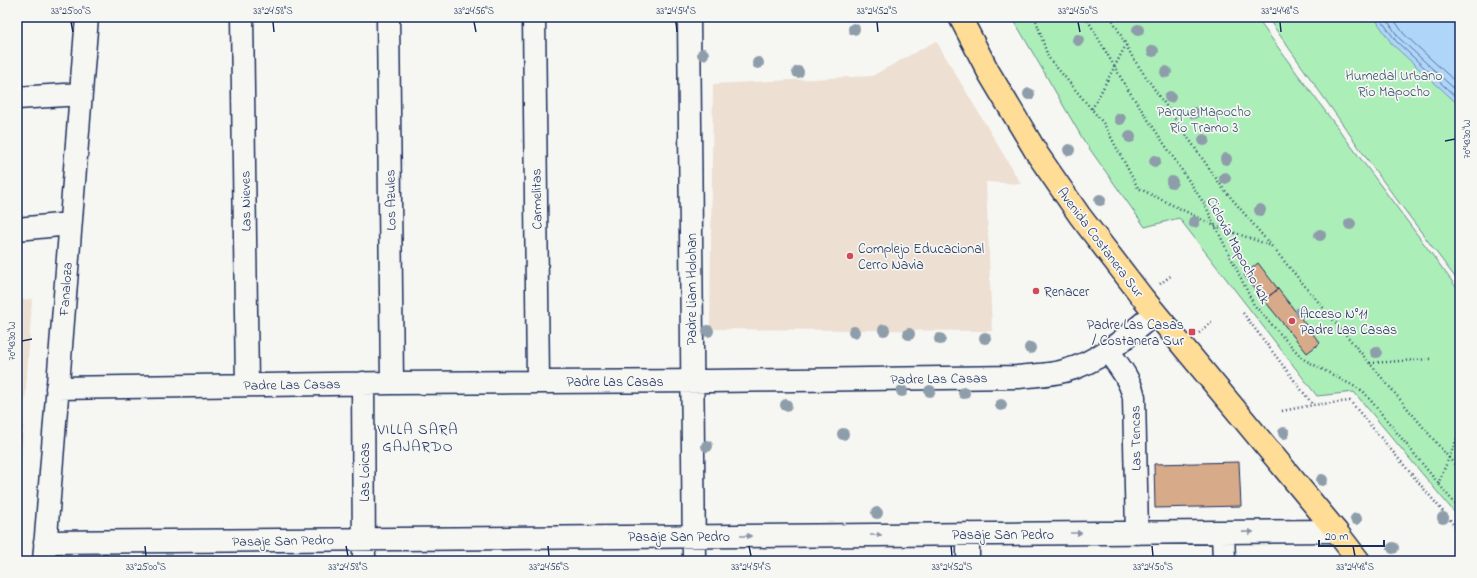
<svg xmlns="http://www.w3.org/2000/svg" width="1477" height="578" font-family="'Indie Flower',sans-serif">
<rect width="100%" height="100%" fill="#f6f6f2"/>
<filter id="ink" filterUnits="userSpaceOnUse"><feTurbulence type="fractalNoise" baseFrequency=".025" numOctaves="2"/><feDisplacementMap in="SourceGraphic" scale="8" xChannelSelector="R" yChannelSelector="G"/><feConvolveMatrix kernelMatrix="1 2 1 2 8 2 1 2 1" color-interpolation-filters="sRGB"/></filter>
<g filter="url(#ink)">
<!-- built -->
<path fill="#eddfd2" d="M936,41l85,143 -35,-2 6,149 -282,-2 3,-245 159,-8z
M32,299l-15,225v-224z"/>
<!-- green -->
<path fill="#aceeb8" stroke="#648e8b" d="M1012,17h244l37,51 167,224v227l-106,-127 -37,4 -138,-178 -34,9 -61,-86z
M1267,17h193v267l-83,-111z"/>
<!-- water -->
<path fill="#afd6f9" stroke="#7493bb" d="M1374,17h86v89l-68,-62z"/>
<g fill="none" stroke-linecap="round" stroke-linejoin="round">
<!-- shore -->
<path stroke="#56729c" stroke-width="1" d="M1379,17l17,24 64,60
M1385,17l14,21 61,56
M1392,17l12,17 56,52"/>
</g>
<!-- building -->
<path fill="#d7aa89" stroke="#1b2f5e" d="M1258,263l20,26 -14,11 -20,-25z
M1278,289l42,54 -13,10 -43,-53z
M1239,462l2,44 -86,2 -1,-44z"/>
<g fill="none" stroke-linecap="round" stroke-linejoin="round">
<!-- minor casing -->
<g stroke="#1b2f5e" stroke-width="25">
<path id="minor" d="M242,17l5,368
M388,17l4,366
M534,17l4,364
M689,17l5,544
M17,98l64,-4
M17,229l53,-5
M1108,351c11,15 22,28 26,46l3,136
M363,383l1,178
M57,388l335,-5 317,-2 309,-4c16,-2 32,-2 46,-6 36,-9 64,-35 91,-58
M1223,532l1,29
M45,542l1291,-11
M44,561l43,-544
M968,561v-27"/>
</g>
<!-- major casing -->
<g stroke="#1b2f5e" stroke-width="25">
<path id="major" d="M960,17l29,56 49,82 42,61 63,82 193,233 23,30"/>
</g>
<!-- path -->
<path stroke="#1b2f5e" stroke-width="2.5" stroke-dasharray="1 3" stroke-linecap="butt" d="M1035,17l13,40 56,67 34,64 77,38 57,20
M1086,17l39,68 80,120 49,100 49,54 60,32 97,119
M1111,17l22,41 89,129 238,284
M1092,109l34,-64
M1160,284l12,-9
M1243,313l70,92
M1199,333l13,-12
M1370,363l61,-4
M1282,411l31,-6 37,-4 101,120 9,13
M1438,484l22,-53"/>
<!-- minor -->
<use href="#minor" stroke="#f6f6f2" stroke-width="22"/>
<!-- major -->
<use href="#major" stroke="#ffdd96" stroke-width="22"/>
</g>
<!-- trees -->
<g fill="#8e9daa">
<circle cx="854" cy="29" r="6"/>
<circle cx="1138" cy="30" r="6"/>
<circle cx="1078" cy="40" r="6"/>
<circle cx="1153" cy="51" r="6"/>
<circle cx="703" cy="54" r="6"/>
<circle cx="758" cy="63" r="6"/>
<circle cx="798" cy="72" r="6"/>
<circle cx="1166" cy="72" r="6"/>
<circle cx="1029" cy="94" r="6"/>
<circle cx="1170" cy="97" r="6"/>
<circle cx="1194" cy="113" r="6"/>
<circle cx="1120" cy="119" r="6"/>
<circle cx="1130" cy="137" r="6"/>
<circle cx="1204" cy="140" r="6"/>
<circle cx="1069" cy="150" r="6"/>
<circle cx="1226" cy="159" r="6"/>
<circle cx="1155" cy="161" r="6"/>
<circle cx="1225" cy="178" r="6"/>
<circle cx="1172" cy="182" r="6"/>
<circle cx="1100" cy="200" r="6"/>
<circle cx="1260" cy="210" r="6"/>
<circle cx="1194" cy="222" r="6"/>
<circle cx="1350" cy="224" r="6"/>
<circle cx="1320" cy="235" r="6"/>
<circle cx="1301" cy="312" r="6"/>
<circle cx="884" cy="330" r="6"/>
<circle cx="708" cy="331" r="6"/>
<circle cx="854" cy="332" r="6"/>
<circle cx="909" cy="334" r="6"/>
<circle cx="985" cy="338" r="6"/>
<circle cx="940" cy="339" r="6"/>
<circle cx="1030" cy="348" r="6"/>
<circle cx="1376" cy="352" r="6"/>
<circle cx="902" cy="391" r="6"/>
<circle cx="930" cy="391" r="6"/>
<circle cx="964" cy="393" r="6"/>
<circle cx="786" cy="405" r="6"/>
<circle cx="1001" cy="405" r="6"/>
<circle cx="1284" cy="433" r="6"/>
<circle cx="843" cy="434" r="6"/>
<circle cx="707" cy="446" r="6"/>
<circle cx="1322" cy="480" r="6"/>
<circle cx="877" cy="513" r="6"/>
<circle cx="1443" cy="518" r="6"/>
<circle cx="1356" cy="519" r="6"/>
<circle cx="1393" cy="548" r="6"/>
</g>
<!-- one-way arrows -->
<defs><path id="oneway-solid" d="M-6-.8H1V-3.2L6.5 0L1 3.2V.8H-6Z"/></defs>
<g fill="#8892a8">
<use href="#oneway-solid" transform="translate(1248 532) rotate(-1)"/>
<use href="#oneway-solid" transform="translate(1076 533)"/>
<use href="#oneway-solid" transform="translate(876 535)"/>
<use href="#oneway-solid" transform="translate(746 536)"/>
</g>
</g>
<!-- ticks -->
<path fill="none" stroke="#1b2f5e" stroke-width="1.5" d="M71,22l2,10M273,22l1,10M474,22l2,10M676,22l1,10M877,22l1,10M1078,22l2,10M1280,22l1,10M1445,141l10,-2M22,341l10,-2M145,546l1,10M346,546l2,10M548,546l1,10M749,546l2,10M951,546l1,10M1152,546l1,10M1353,546l2,10"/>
<!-- markers -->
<g fill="#d1495b" stroke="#f6f6f2" stroke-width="1.5">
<circle cx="850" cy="256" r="4"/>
<circle cx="1036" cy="291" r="4"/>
<circle cx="1292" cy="321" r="4"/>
<rect x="1188" y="328" width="8" height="8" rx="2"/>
</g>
<g text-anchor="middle" stroke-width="3.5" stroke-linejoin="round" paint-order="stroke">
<!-- park labels -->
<g font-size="14" fill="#385570" stroke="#f6f6f2">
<text x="1394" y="80">Humedal Urbano<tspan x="1394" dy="16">Río Mapocho</tspan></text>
<text x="1204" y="116">Parque Mapocho<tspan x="1204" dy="16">Río Tramo 3</tspan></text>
</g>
<!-- street labels -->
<g font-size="14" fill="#1b2f5e" stroke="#f6f6f2">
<text transform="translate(536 199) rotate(-91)" y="5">Carmelitas</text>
<text transform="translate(390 200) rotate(-91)" y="5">Los Azules</text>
<text transform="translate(245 201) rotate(-91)" y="5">Las Nieves</text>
<text transform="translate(1101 242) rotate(53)" y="5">Avenida Costanera Sur</text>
<text transform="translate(1239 250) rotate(62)" y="5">Ciclovía Mapocho 42k</text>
<text transform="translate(65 289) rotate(-86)" y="5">Fanaloza</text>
<text transform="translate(691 289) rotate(-90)" y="5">Padre Liam Holohan</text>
<text transform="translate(939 378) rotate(-1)" y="5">Padre Las Casas</text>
<text x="615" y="386">Padre Las Casas</text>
<text transform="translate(292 384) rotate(-1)" y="5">Padre Las Casas</text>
<text transform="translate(1135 438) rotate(-91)" y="5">Las Tencas</text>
<text transform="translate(364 472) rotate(-90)" y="5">Las Loicas</text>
<text x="1003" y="539">Pasaje San Pedro</text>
<text x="679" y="541">Pasaje San Pedro</text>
<text transform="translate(283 540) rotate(-1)" y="5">Pasaje San Pedro</text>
</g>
<!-- poi labels -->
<g font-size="14" fill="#1b2f5e" stroke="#f6f6f2" text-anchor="start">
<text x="858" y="253">Complejo Educacional<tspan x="858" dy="16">Cerro Navia</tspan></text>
<text x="1044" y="296">Renacer</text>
<text x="1300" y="318">Acceso N°11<tspan x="1300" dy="16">Padre Las Casas</tspan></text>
<text x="1184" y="329" text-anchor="end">Padre Las Casas<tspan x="1184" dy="16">/ Costanera Sur</tspan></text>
</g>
<!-- neighbourhood labels -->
<g font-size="15" letter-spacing="1" fill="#1b2f5e" stroke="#f6f6f2">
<text x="418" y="434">VILLA SARA<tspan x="418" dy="17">GAJARDO</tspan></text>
</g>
</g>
<!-- margin -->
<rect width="1477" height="578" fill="none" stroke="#f6f6f2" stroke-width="44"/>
<!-- scale -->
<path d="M1319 540v6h65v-6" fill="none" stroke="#1b2f5e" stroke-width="2"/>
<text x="1325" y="540" font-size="12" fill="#1b2f5e" stroke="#f6f6f2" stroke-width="3" paint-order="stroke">20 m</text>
<rect x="22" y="22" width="1433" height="534" fill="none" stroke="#1b2f5e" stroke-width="1.5"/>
<g font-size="10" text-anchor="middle" fill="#1b2f5e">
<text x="71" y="14">33°25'00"S</text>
<text x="273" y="14">33°24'58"S</text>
<text x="474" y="14">33°24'56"S</text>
<text x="676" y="14">33°24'54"S</text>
<text x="877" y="14">33°24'52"S</text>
<text x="1078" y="14">33°24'50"S</text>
<text x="1280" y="14">33°24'48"S</text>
<text transform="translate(1466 139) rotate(-90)" y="4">70°43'30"W</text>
<text transform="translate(11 341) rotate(-90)" y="4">70°43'30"W</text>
<text x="146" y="570">33°25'00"S</text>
<text x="348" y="570">33°24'58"S</text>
<text x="549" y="570">33°24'56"S</text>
<text x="751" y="570">33°24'54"S</text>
<text x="952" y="570">33°24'52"S</text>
<text x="1153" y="570">33°24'50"S</text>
<text x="1355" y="570">33°24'48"S</text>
</g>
</svg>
